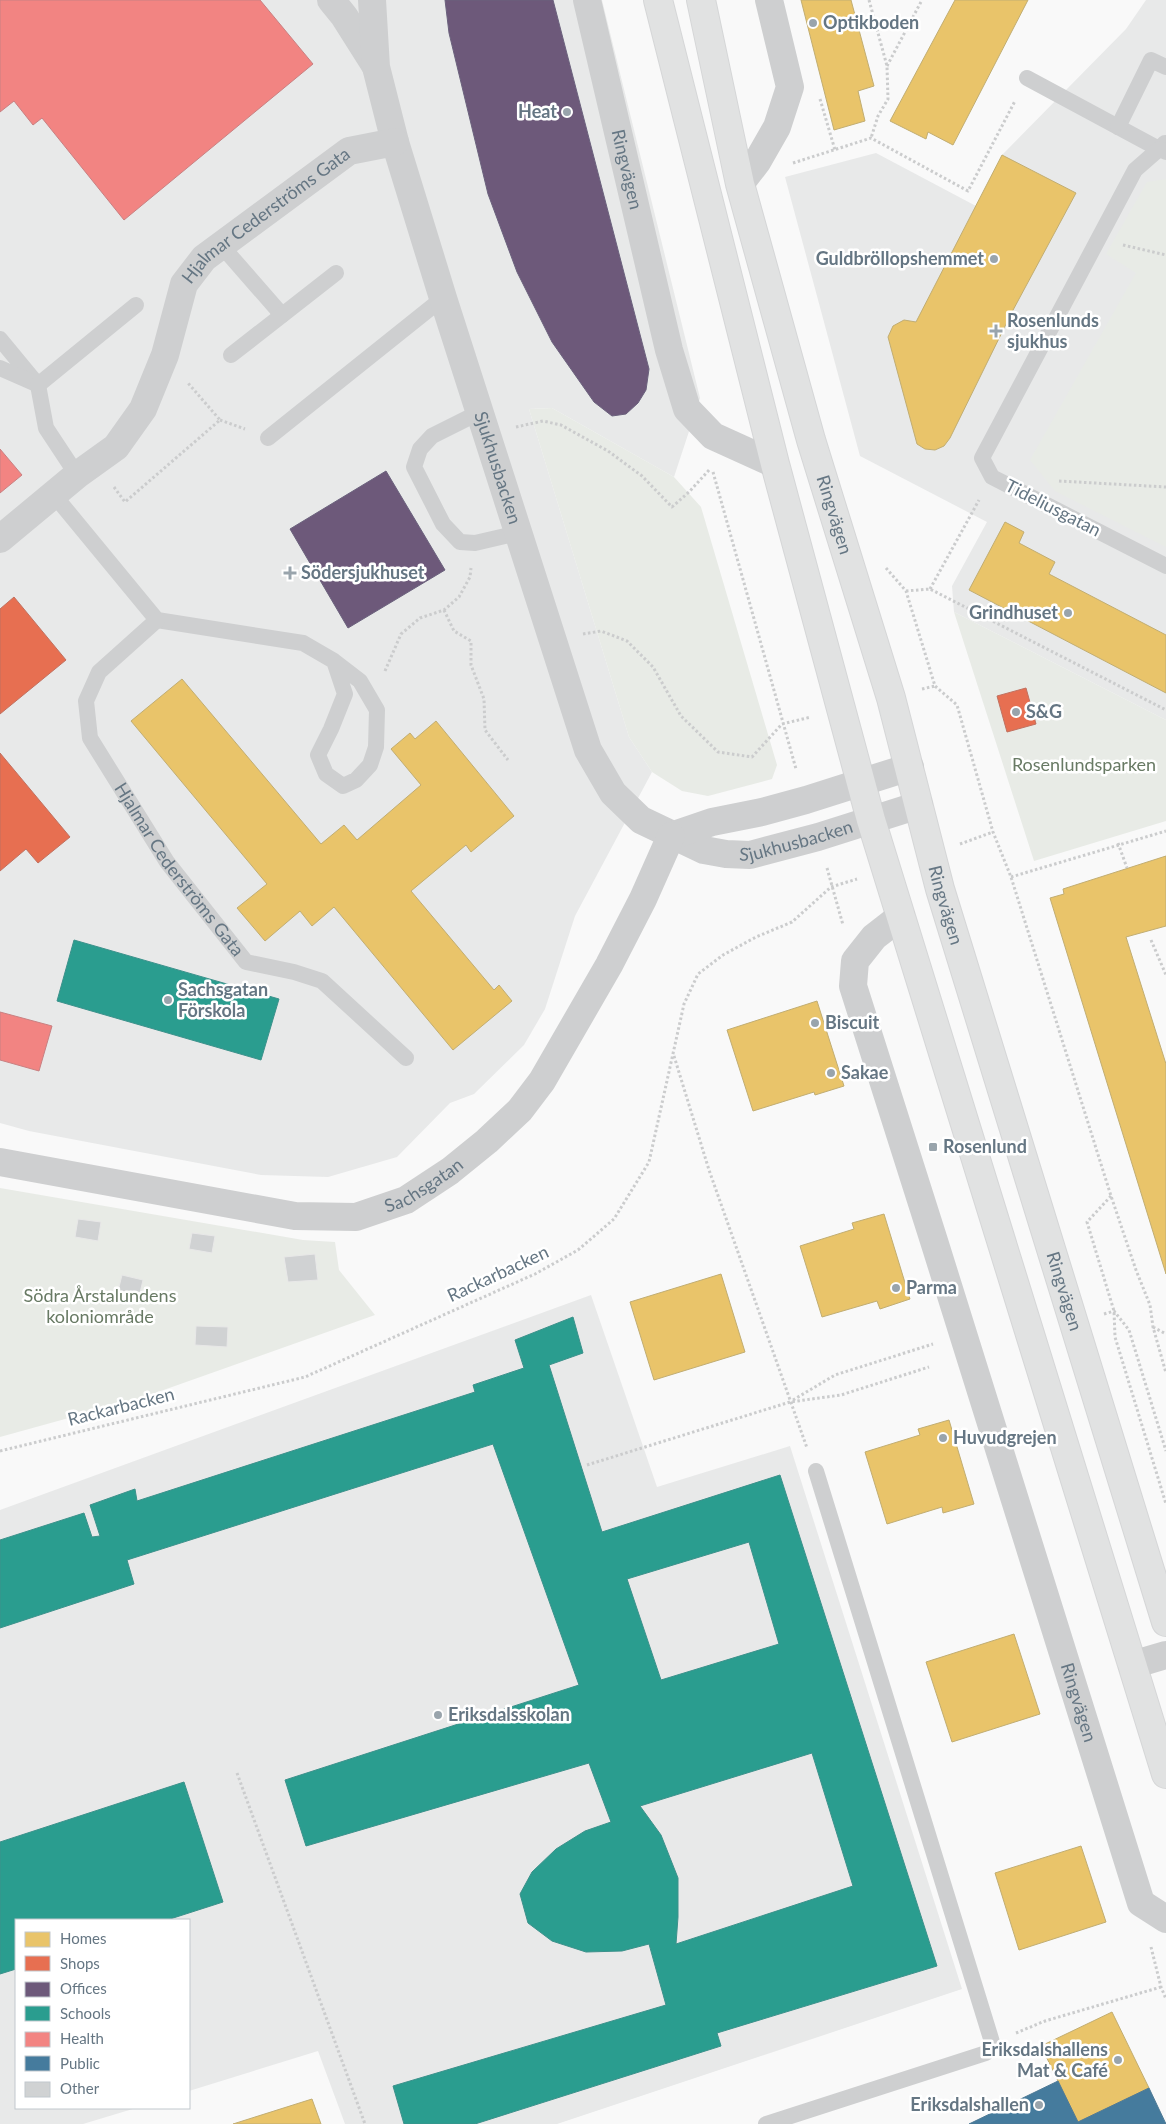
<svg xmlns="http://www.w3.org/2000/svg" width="1166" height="2124" font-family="Lato,sans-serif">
<rect width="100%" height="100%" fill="#f9f9f9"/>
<!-- built -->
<path fill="#e8e9e9" d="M0,0h602l98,398 -26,79 -122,-69 -23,1 100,328 23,35 -77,144 -30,93 -21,36 -50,49 -24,9 -53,54 -69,20 -67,-2 -232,-44 -29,-8z
M1146,0h20v720l-212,-108 -2,-26 35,-64 -127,-66 -75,-279 91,-24 100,53 26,-51 124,-126z
M591,1295l66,192 133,-41 172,543 -405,135h-212l-27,-73 -129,40v-171h-173v188h120l-53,16h-83v-614z"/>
<!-- green -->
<path fill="#e8ebe6" d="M1166,179v368l-111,-56 -25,-31 106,-187 -30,-19 41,-72z
M552,408l122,69 27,30 76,258 -5,14 -64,17 -26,-5 -30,-19 -23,-35 -100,-328z
M954,612l212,108v101l-132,40z
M0,1188l303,52 32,2 4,28 36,45 -234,83 -141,39z"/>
<!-- homes -->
<path fill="#e9c46a" stroke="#c1ad72" d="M801,0h50l23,86 -16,5 7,30 -31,9z
M955,0h73l-75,145 -25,-13 -2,7 -36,-18z
M1002,155l74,38 -64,119 -62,126 -6,8 -9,4 -10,-1 -8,-5 -29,-107 5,-11 11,-6 12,2z
M1005,522l19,10 -5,11 36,19 -6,12 117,61v58l-197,-103z
M182,679l139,165 23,-19 13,15 64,-55 -30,-36 19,-16 5,6 21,-18 78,95 -43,36 -5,-7 -55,46 83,99 5,-5 13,16 -59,49 -119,-143 -22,19 -12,-15 -35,30 -28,-33 30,-24 -136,-163z
M1166,856v70l-40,11 40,127v210l-116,-376 14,-4 -1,-5z
M817,1001l27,85 -29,9 -1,-3 -61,19 -26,-81z
M884,1214l26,85 -30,10 -3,-8 -55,16 -22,-71 54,-17 -2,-6z
M721,1274l24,78 -91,28 -24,-78z
M949,1420l25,84 -31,9 -1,-6 -55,17 -22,-72 55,-17 -2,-6z
M1014,1634l26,80 -88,28 -26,-80z
M1081,1846l25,76 -87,28 -24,-77z
M1112,2012l37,76 -71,34 -37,-76z
M312,2099l9,25h-88z"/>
<!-- shops -->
<path fill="#e76f51" stroke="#c07160" d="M14,597l52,63 -66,54v-105z
M1026,688l10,36 -29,8 -10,-36z
M0,753l70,84 -32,26 -12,-14 -26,22z"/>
<!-- offices -->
<path fill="#6d597a" stroke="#6b627d" d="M445,0h108l96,369 -3,21 -8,13 -12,11 -14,2 -18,-14 -42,-60 -35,-70 -29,-78 -39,-161z
M386,471l59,99 -97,58 -58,-99z"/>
<!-- schools -->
<path fill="#2a9d8f" stroke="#3c918b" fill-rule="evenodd" d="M74,940l205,59 -18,61 -204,-59z
M573,1317l10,36 -34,12 53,167 178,-57 157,491 -220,67 4,13 -246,78h-71l-11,-38 273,-81 -17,-61 -27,7 -36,1 -34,-11 -24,-18 -8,-29 12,-22 24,-23 29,-18 26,-9 -22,-59 -283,83 -21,-66 294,-95 -86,-241 -366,116 7,24 -134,44v-88l84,-27 8,24 8,-1 -10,-31 45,-16 2,12 338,-109 -2,-7 51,-17 -9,-28zM749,1542l30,102 -118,36 -34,-101zM812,1753l41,133 -177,58 2,-27v-39l-17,-43 -21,-29z
M184,1782l39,120 -56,18h-151v49l-16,5v-132z"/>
<!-- health -->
<path fill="#f28482" stroke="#c88082" d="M0,0h260l53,64 -189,156 -82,-102 -9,7 -19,-24 -14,11z
M0,449l22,26 -22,18z
M0,1012l52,14 -13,45 -39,-11z"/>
<!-- public -->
<path fill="#457b9d" stroke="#4f7a95" d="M1058,2081l20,41 71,-34 17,36h-197z"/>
<!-- building -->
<path fill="#d0d2d3" stroke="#e8e8e8" d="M78,1219l23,3 -3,19 -23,-4z
M192,1233l23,3 -3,17 -23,-4z
M315,1254l3,26 -30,2 -4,-25z
M122,1275l21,5 -4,17 -21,-6z
M196,1326l32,1 -1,20 -32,-2z"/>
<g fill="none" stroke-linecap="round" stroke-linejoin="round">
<!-- secondary casing -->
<g stroke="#d5d6d7" stroke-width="30">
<g id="secondary">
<path d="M658,0l117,464 96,356 295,954"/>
<path id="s7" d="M701,0l39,184 71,256 80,258 49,191 226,733"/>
</g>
</g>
<!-- path -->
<path stroke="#cbcccd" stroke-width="3" stroke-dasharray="2.5 2.5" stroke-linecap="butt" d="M869,0l18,66 1,33 -10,17 -7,22
M887,66l35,-66
M820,99l15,51
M793,163l78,-25 97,53 47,-90
M1123,245l43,10
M220,420l25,9
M516,427l27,-6 18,4 47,26 34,25 30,31 17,-15 21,-23
M713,472l83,297
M1059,481l107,6
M114,487l11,15 95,-82 -32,-37
M886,568l20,23 29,95 22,19 36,127 18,45 100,319 25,74 14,35 3,22 13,46
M930,589l49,-89
M906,591l24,-2 236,121
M444,610l10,21 17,10v24l13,34 1,31 23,30
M583,634l18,-3 26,10 26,26 28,49 37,36 34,5 30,-33 29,-7
M385,671l16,-37 19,-16 24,-8 15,-13 11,-20 1,-9
M922,689l13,-3
M1118,843l9,25
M960,844l33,-12
M827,868l16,57
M1011,877l155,-46
M1151,940l15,35
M674,1056l35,114 98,278
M1111,1196l-24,26 27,89 1,26 51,167
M1104,1314l10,-3 15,19 37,121
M1153,1327l13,7
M793,1400l42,-25 98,-31
M0,1451l305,-74 230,-103 43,-24 36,-31 35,-57 35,-158 14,-30 25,-19 33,-18 36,-15 39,-35 26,-8
M587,1465l203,-63 51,-7 88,-28
M237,1773l128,351
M1151,1947l10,40 5,12
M1016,2033l29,-12 116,-34"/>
<!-- lane -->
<g stroke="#cecfd0" stroke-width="16">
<path d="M1027,78l132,71 6,-6"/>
<path d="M1118,127l33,-67 15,7"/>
<path d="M1166,152l-7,-3 -24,21 -153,288 10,19 174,89"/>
<path d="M220,244l62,71"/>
<path d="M0,339l38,46 8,43 31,47"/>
<path d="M231,355l105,-82"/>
<path d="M0,368l34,15"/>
<path d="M38,385l98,-80"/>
<path d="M480,412l-48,24 -12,13 -6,18 29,57 17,18 15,1 43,-10"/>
<path d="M268,438l175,-140"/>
<path d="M54,495l103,125 146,23 31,18 26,20 17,29 -1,37 -6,18 -14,15 -13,6 -17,-12 -8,-19 13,-26 14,-35 -11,-33"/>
<path id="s1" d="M157,620l-58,52 -13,29 4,37 77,124 79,100 48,10 28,9 84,77"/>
<path d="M766,2124l220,-71 6,-11 -176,-571"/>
</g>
<!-- street -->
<g stroke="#cecfd0" stroke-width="28">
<path d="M331,0l13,16 31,49"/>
<path id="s2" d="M372,0l4,67 19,75 48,156 145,452 25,43 28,27 63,30 22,4 24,1 68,-18 101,-32"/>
<path id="s3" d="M587,0l82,350 18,59 26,27 62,28"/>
<path d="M740,184l17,-22 20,-35 13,-40 -21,-87"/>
<path id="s4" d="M0,539l77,-64 39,-28 27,-38 22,-54 19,-71 20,-26 145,-107 46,-9"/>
<path d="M671,836l41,-14 50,-10 44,-12 104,-33"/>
<path id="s5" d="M901,916l-27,21 -19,24 -2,25 81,255 207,662 25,16"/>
<path id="s6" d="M0,1162l295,54 61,1 50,-17 44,-29 37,-30 33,-31 22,-29 67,-116 34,-66 28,-63"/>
<path d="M1132,1665l34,-10"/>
</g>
<!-- secondary -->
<use href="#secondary" stroke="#e1e2e2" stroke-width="28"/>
</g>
<!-- markers -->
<g fill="#99a4ac" stroke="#fff" stroke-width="2">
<circle cx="813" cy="23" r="5"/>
<circle cx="567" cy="112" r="5"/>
<circle cx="994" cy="259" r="5"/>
<path d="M993.5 323.5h5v5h5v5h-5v5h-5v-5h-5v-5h5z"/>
<path d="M287.5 565.5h5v5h5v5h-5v5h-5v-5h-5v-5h5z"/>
<circle cx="1068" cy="613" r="5"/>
<circle cx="1016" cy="712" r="5"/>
<circle cx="168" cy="1000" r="5"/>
<circle cx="815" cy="1023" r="5"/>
<circle cx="831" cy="1073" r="5"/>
<rect x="928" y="1142" width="10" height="10" rx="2.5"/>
<circle cx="896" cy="1288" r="5"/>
<circle cx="943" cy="1438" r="5"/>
<circle cx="438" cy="1715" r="5"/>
<circle cx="1118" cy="2060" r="5"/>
<circle cx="1039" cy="2105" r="5"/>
</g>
<g text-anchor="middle" stroke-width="5" stroke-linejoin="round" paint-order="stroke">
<!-- poi labels -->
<g font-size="18" font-weight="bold" fill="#657683" stroke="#fff" text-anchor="start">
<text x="823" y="29">Optikboden</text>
<text x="557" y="118" text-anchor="end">Heat</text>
<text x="984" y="265" text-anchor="end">Guldbröllopshemmet</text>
<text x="1007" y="327">Rosenlunds<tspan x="1007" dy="21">sjukhus</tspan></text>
<text x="301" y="579">Södersjukhuset</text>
<text x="1058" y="619" text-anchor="end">Grindhuset</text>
<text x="1026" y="718">S&amp;G</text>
<text x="178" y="996">Sachsgatan<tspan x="178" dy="21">Förskola</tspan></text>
<text x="825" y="1029">Biscuit</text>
<text x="841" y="1079">Sakae</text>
<text x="943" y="1153">Rosenlund</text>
<text x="906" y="1294">Parma</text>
<text x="953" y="1444">Huvudgrejen</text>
<text x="448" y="1721">Eriksdalsskolan</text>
<text x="1108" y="2056" text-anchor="end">Eriksdalshallens<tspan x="1108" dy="21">Mat &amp; Café</tspan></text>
<text x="1029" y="2111" text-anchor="end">Eriksdalshallen</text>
</g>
<!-- street labels -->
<g font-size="18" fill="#657683" stroke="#fff">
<text dy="6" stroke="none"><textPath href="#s3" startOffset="174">Ringvägen</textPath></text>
<text dy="6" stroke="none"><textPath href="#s4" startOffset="434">Hjalmar Cederströms Gata</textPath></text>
<text dy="6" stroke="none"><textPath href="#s2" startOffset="486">Sjukhusbacken</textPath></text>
<text transform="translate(1053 508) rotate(27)" y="6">Tideliusgatan</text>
<text dy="6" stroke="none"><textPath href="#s7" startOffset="532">Ringvägen</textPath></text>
<text dy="6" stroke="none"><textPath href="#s2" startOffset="1035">Sjukhusbacken</textPath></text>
<text dy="6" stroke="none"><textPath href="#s1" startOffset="306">Hjalmar Cederströms Gata</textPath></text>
<text dy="6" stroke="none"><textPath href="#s7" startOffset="938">Ringvägen</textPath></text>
<text dy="6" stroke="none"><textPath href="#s6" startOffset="436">Sachsgatan</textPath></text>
<text transform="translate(498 1274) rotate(-25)" y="6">Rackarbacken</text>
<text dy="6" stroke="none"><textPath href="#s7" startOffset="1342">Ringvägen</textPath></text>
<text transform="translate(121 1407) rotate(-14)" y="6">Rackarbacken</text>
<text dy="6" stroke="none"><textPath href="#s5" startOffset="841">Ringvägen</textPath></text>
</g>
<!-- park labels -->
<g font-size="18" fill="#687a64" stroke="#fff">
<text x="1084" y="771">Rosenlundsparken</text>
<text x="100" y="1302">Södra Årstalundens<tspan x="100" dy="21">koloniområde</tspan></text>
</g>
</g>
<!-- legend -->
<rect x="15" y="1919" width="175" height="190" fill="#ffffff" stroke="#c1c8cd"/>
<rect x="25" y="1932" width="25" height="15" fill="#e9c46a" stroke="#c1c8cd"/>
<text x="60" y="1944" font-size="15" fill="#657683">Homes</text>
<rect x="25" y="1956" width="25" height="15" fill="#e76f51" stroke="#c1c8cd"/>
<text x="60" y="1969" font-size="15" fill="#657683">Shops</text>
<rect x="25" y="1982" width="25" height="15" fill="#6d597a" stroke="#c1c8cd"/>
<text x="60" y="1994" font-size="15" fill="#657683">Offices</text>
<rect x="25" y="2006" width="25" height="15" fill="#2a9d8f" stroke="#c1c8cd"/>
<text x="60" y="2019" font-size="15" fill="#657683">Schools</text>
<rect x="25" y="2032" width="25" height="15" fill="#f28482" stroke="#c1c8cd"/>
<text x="60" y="2044" font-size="15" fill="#657683">Health</text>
<rect x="25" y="2056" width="25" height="15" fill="#457b9d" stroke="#c1c8cd"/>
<text x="60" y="2069" font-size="15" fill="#657683">Public</text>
<rect x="25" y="2082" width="25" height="15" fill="#d0d2d3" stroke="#c1c8cd"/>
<text x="60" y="2094" font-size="15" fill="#657683">Other</text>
</svg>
